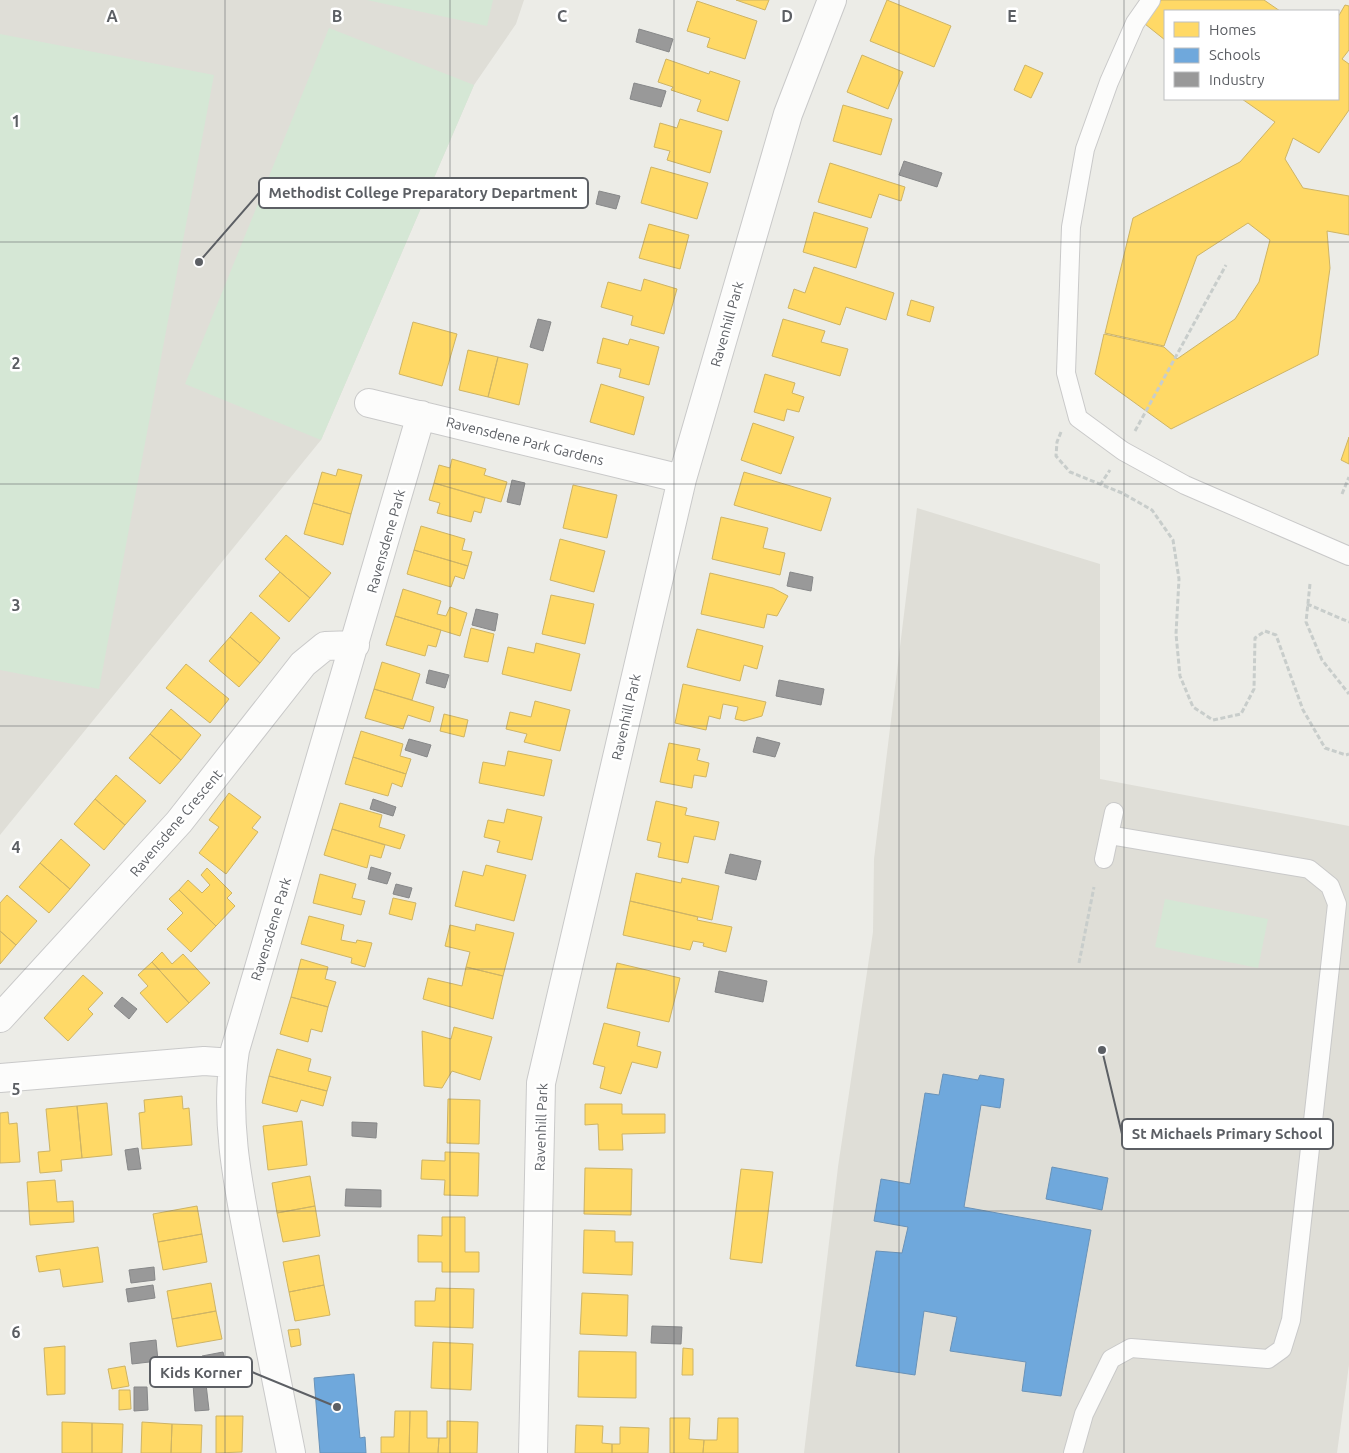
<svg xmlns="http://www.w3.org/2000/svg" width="1349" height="1453" font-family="Ubuntu,sans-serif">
<rect width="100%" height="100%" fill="#ecece7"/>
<!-- education -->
<path fill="#dfded7" d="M0,0h524l-8,24 -42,61 -153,355 -321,395z
M917,508l183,56v215l249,47v539l-12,88h-533l34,-286 35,-235 1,-73z"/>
<!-- green -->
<path fill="#d5e7d5" d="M367,0h126l-6,26z
M329,28l145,57 -153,355 -136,-56z
M0,34l214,41 -115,614 -99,-19z
M1165,899l103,20 -10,49 -103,-21z"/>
<!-- homes -->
<path fill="#ffd966" stroke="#ceb465" d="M736,0h33l-4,10z
M887,0l64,26 -17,41 -64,-26z
M1161,0h103l16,11h-115v29l-20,-16z
M697,1l60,20 -12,38 -38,-12 3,-9 -23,-7z
M1345,5l4,1v44l-7,9 7,5v46l-30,43 -26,-15 -8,21 18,29 46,8v39l-22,-4 3,37 -12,87 -147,74 -76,-55 9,-40 60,13 13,12 58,-40 24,-37 11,-42 -22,-17 -51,33 -33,90 -59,-13 28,-115 107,-56 35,-40 -33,-23h96v-82z
M862,55l41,17 -15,37 -41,-17z
M666,59l43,15 1,-3 30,10 -12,40 -31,-10 4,-11 -30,-10 2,-3 -15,-5z
M1025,65l18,8 -12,25 -17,-8z
M843,105l49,14 -11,36 -48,-14z
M680,119l42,12 -12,42 -43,-13 3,-9 -16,-4 6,-24 17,5z
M830,163l75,24 -4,14 -22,-7 -8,24 -53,-16z
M651,167l57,16 -11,36 -56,-16z
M814,212l54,16 -12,40 -53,-16z
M649,224l40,11 -9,34 -41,-11z
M814,267l80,26 -8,27 -40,-13 -6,18 -52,-17 6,-19 11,4z
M644,279l33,10 -13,45 -33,-9 2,-9 -32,-9 7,-25 33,9z
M911,300l23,7 -4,15 -23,-7z
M783,319l42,12 -4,11 27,7 -8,27 -68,-20z
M413,322l44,12 -15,52 -43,-12z
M603,338l25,7 2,-6 29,8 -10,38 -30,-8 2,-8 -24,-6z
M468,350l30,7 -10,40 -29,-7z
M498,357l30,7 -9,41 -31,-8z
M765,374l30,9 -3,10 12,4 -5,15 -12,-3 -3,12 -30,-9z
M601,384l43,13 -10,38 -44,-13z
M753,423l41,14 -13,37 -40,-14z
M1349,437v27l-8,-4z
M452,459l34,10 -2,6 23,7 -6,20 -67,-19 5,-18 11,3z
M338,469l24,6 -11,39 -38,-11 9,-31 14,4z
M744,472l87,26 -10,33 -87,-26z
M434,483l51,15 -4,15 -7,-2 -3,11 -34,-9 3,-10 -11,-3z
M573,485l44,10 -10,43 -44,-10z
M313,503l38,11 -8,31 -39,-11z
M721,517l47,11 -5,20 22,5 -5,22 -68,-16z
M421,526l44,13 -3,11 10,2 -4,14 -54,-16z
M286,535l45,38 -21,25 -45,-39z
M560,539l45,12 -11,41 -44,-12z
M414,550l54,16 -4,13 -9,-3 -4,11 -44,-13z
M280,572l30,26 -21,24 -30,-26z
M710,573l63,15 15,8 -11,20 -10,-2 -3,14 -63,-14z
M403,589l38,12 -4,13 9,2 4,-9 17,6 -7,23 -65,-20z
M551,595l43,9 -9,40 -43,-10z
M251,612l29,26 -20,25 -30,-26z
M395,616l46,14 -5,17 -8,-2 -3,11 -39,-11z
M471,628l23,6 -6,28 -24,-5z
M697,629l66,17 -6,23 -13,-4 -4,16 -53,-14z
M230,637l30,26 -21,24 -30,-26z
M536,643l44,11 -9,37 -69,-17 6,-27 26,6z
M382,662l38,12 -8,26 -38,-11z
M186,664l43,35 -19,24 -44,-35z
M683,684l83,18 -4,14 -18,5 -9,-2 3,-12 -15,-3 -3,15 -11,-3 -3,14 -31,-7z
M374,689l60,18 -4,15 -22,-7 -5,14 -38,-11z
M535,701l35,9 -10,41 -36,-9 3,-8 -21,-5 4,-17 21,5z
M171,709l30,26 -20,25 -31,-26z
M444,714l24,6 -4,17 -24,-6z
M361,731l42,13 -3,12 11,3 -5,15 -53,-17z
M150,734l31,26 -21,24 -31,-26z
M669,743l31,6 -3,11 12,3 -3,14 -12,-2 -2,13 -32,-6z
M508,751l44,9 -8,36 -65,-13 4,-21 22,4z
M353,757l53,17 -4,13 -10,-4 -4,13 -43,-12z
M116,775l30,26 -21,24 -30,-26z
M229,793l32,24 -9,11 6,4 -32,42 -27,-21 20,-26 -10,-7z
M95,799l30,26 -21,25 -30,-26z
M656,801l31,7 -2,7 34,7 -4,18 -21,-4 -6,27 -30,-6 3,-14 -14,-3z
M340,803l42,12 -3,12 26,8 -5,14 -68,-20z
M507,809l35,8 -10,43 -35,-8 3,-11 -16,-4 4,-17 16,3z
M332,829l53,16 -4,13 -11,-3 -3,13 -43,-13z
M61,839l29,26 -20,24 -30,-26z
M40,863l30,26 -21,24 -30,-26z
M486,865l40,10 -12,46 -59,-15 8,-35 20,5z
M207,868l25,25 -5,5 8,8 -19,20 -37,-36 9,-10 14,13 8,-8 -9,-10z
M636,873l45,10 1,-5 37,8 -7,34 -82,-19z
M320,874l36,10 -4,14 13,3 -4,14 -48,-12z
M179,890l37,36 -25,26 -24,-23 16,-16 -14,-14z
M7,895l30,26 -21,24 -16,-14v-28z
M393,898l23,5 -4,17 -23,-6z
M630,901l68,16 -1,3 35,7 -6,25 -23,-6 1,-3 -11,-2 -3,9 -67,-15z
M309,916l35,9 -3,15 15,3 1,-3 15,3 -7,24 -14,-4 1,-5 -51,-14z
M476,924l38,9 -11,43 -37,-9 4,-15 -25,-6 5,-21 25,6z
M0,931l16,14 -16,19z
M162,952l10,12 11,-10 27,29 -21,20 -37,-41z
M301,959l27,8 -3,12 11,3 -8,25 -37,-10z
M152,962l37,41 -22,20 -27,-30 8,-7 -10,-11z
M617,963l63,15 -11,44 -62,-14z
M466,967l37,9 -10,43 -70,-20 5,-21 34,8z
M83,975l20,18 -15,16 5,5 -25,27 -24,-23z
M291,997l37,10 -6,25 -11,-3 -3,13 -28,-8z
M604,1023l36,9 -3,14 24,6 -4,16 -25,-6 -11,32 -21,-6 5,-21 -12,-3z
M454,1027l38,10 -12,43 -28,-9 -10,17 -18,-2 -2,-55 29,8z
M277,1049l34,10 -3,12 23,6 -4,14 -58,-15z
M269,1076l58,15 -4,15 -22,-6 -4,12 -35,-9z
M182,1096l1,13 6,-1 3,37 -50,4 -3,-36 6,-1 -1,-12z
M448,1099l32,1 -1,44 -32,-1z
M107,1103l5,52 -30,3 -5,-52z
M585,1104h37v10h43v19l-43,1 1,16h-24l-1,-26 -13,1z
M77,1106l5,52 -21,2 1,11 -22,2 -2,-21 12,-1 -4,-42z
M8,1112l1,12 8,-1 3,39 -20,1v-50z
M302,1121l5,44 -39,5 -5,-44z
M445,1152l34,1 -1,43 -34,-1 1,-15 -24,-1 1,-19 23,1z
M585,1168l47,1 -1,46 -47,-1z
M741,1169l32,3 -11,91 -32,-4z
M310,1176l5,30 -38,7 -5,-30z
M55,1180l2,22 16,-1 1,21 -44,3 -3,-43z
M197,1206l5,28 -44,8 -5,-28z
M315,1206l5,30 -37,6 -6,-29z
M442,1217h23v35h14v20h-37v-10h-24v-27l24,1z
M584,1230l31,1v11h18l-1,33 -49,-2z
M202,1234l5,28 -44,8 -5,-28z
M98,1247l5,35 -40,5 -3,-18 -21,3 -3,-16z
M319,1255l5,30 -35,7 -6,-30z
M211,1283l5,28 -44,8 -5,-28z
M324,1285l6,30 -35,6 -6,-29z
M436,1288l38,1 -1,39 -58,-2v-25h20z
M582,1293l46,2 -1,41 -47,-2z
M216,1311l6,28 -45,8 -5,-28z
M299,1329l2,16 -10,2 -3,-17z
M433,1342l40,2 -2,46 -40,-2z
M65,1346v48l-18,1 -3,-47z
M683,1348l10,1v26h-11z
M579,1351l57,1v46l-58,-1z
M125,1366l4,20 -17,3 -4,-20z
M119,1390h11l1,19 -12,1z
M395,1411h15l-1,42h-28v-16h13z
M410,1411h17v27h12l-1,15h-29z
M216,1416h27l-1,36 -26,1z
M670,1418h20l-1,21 15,1 -1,13h-33z
M718,1418h20v35h-35l1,-13h13z
M447,1421l31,1 -1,31h-39l1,-15h8z
M62,1422l30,1v30h-30z
M142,1422l30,2 -1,29h-30z
M92,1423l31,1 -1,29h-30z
M172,1424l30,1 -1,28h-30z
M576,1425l27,1 -1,17 10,1v9h-37z
M620,1427l29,1 -1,25h-36v-9h8z"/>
<!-- schools -->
<path fill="#6fa8dc" stroke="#6992b8" d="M943,1074l35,6 2,-5 24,4 -4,29 -19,-3 -17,102 127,23 -30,166 -39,-5 4,-29 -76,-11 7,-34 -33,-6 -9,64 -59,-9 20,-115 26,2 6,-26 -34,-6 7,-42 29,5 15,-91 14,2z
M1052,1167l56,11 -6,32 -56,-11z
M354,1374l6,64 5,-1 1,16h-46l-6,-75z"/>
<!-- industry -->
<path fill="#999" stroke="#878889" d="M639,29l34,10 -4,13 -33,-10z
M634,83l32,8 -5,16 -31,-8z
M904,161l38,12 -5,14 -38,-12z
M599,191l21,5 -4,13 -20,-5z
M538,319l13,3 -8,29 -13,-4z
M512,480l13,3 -5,22 -13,-3z
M790,572l23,5 -2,14 -24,-5z
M476,609l22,5 -3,17 -23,-6z
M429,670l20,5 -4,13 -19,-5z
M779,680l45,9 -3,16 -45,-9z
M757,737l23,6 -5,14 -22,-5z
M409,739l22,6 -4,12 -22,-7z
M373,799l23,8 -3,9 -23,-7z
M730,854l31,7 -5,19 -31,-7z
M371,867l20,6 -4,11 -19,-5z
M396,884l16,4 -3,10 -16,-4z
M719,971l48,10 -4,21 -48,-10z
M122,997l15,12 -8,10 -15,-13z
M352,1122l25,1 -1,15 -24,-2z
M138,1148l3,21 -13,1 -3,-20z
M346,1189l35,1v17l-36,-1z
M154,1267l1,13 -24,3 -2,-13z
M153,1285l2,13 -27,4 -2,-13z
M652,1326l30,1 -1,17 -30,-1z
M156,1340l2,21 -26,3 -2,-21z
M223,1352l4,16 -22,4 -3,-16z
M193,1384h13l3,26 -14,1z
M134,1387h13l1,23 -14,1z"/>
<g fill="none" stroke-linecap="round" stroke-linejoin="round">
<!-- service casing -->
<g stroke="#c9c9c9" stroke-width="20">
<path id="service" d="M1151,0l-16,23 -26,59 -24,67 -14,78 -5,146 12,45 45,33 62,34 164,71
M1104,859l10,-47
M1073,1453l11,-39 27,-55 20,-11 137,11 14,-10 9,-29 46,-416 -7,-18 -21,-17 -200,-34"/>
</g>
<!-- minor casing -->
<g stroke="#c9c9c9" stroke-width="30">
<path id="minor" d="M369,403l313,76
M0,1018l179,-196 124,-158 22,-18 30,-1
M0,1078l204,-17 29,2
M291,1453c-13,-67 -27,-134 -40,-201 -13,-67 -27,-134 -16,-202l186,-635
M533,1453l8,-370 141,-604 106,-365 44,-114"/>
</g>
<!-- path -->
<path stroke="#c8cdcb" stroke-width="3" stroke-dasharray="5 2.5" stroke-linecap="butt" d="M1135,431l91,-166
M1061,432l-4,10 -1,14 14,16 52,21 30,17 21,30 6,39 -3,55 4,42 13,31 20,13 28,-6 13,-25 1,-51 10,-7 11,4 27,75 22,38 21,7 3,-1
M1100,485l10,-15
M1342,494l7,-17
M1310,584l-4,38 16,38 27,34
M1307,604l42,18
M1079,963l15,-76"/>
<!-- service -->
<use href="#service" stroke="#fcfcfb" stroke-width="18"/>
<!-- minor -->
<use href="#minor" stroke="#fcfcfb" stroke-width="28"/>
</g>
<!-- grid -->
<path fill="none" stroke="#5c5f64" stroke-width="1" stroke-opacity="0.55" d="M225,0v1453M450,0v1453M674,0v1453M899,0v1453M1124,0v1453M0,242h1349M0,484h1349M0,726h1349M0,969h1349M0,1211h1349"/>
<g text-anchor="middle" stroke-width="5" stroke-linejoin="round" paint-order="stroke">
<!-- street labels -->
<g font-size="14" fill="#5c5f64" stroke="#fff">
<text transform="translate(727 324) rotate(-74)" y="5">Ravenhill Park</text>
<text transform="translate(525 441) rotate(14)" y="5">Ravensdene Park Gardens</text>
<text transform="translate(386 541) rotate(-74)" y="5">Ravensdene Park</text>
<text transform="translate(626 717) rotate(-77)" y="5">Ravenhill Park</text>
<text transform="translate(176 823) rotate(-50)" y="5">Ravensdene Crescent</text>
<text transform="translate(271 929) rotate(-73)" y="5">Ravensdene Park</text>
<text transform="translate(541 1127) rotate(-88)" y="5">Ravenhill Park</text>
</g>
</g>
<g font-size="16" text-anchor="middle" font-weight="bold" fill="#5c5f64" stroke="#fff" stroke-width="5" stroke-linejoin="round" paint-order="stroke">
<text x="112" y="22">A</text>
<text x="337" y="22">B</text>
<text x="562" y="22">C</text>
<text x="787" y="22">D</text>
<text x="1012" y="22">E</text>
<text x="16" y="127">1</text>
<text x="16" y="369">2</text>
<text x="16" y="611">3</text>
<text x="16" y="853">4</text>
<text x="16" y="1095">5</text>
<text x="16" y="1338">6</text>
</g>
<!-- callouts -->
<path fill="none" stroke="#5c5f64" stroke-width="2" d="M199 262L259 193M1102 1050L1122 1134M337 1407L252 1372"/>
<g fill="#5c5f64" stroke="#fff" stroke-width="2">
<circle cx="199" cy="262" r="5"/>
<circle cx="1102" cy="1050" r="5"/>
<circle cx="337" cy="1407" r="5"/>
</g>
<g fill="#fff" stroke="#5c5f64" stroke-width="2">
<rect x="259" y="178" width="329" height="30" rx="5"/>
<rect x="1122" y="1119" width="211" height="30" rx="5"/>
<rect x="150" y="1357" width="102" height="30" rx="5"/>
</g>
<g font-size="15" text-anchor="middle" font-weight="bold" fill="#5c5f64">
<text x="423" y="198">Methodist College Preparatory Department</text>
<text x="1227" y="1139">St Michaels Primary School</text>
<text x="201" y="1378">Kids Korner</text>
</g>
<!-- legend -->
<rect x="1164" y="10" width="175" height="90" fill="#ffffff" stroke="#bebfc1"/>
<rect x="1174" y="22" width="25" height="15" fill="#ffd966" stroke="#bebfc1"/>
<text x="1209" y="35" font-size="15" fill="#5c5f64">Homes</text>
<rect x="1174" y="48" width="25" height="15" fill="#6fa8dc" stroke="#bebfc1"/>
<text x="1209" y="60" font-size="15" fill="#5c5f64">Schools</text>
<rect x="1174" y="72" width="25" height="15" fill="#999999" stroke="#bebfc1"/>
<text x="1209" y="85" font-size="15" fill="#5c5f64">Industry</text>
</svg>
